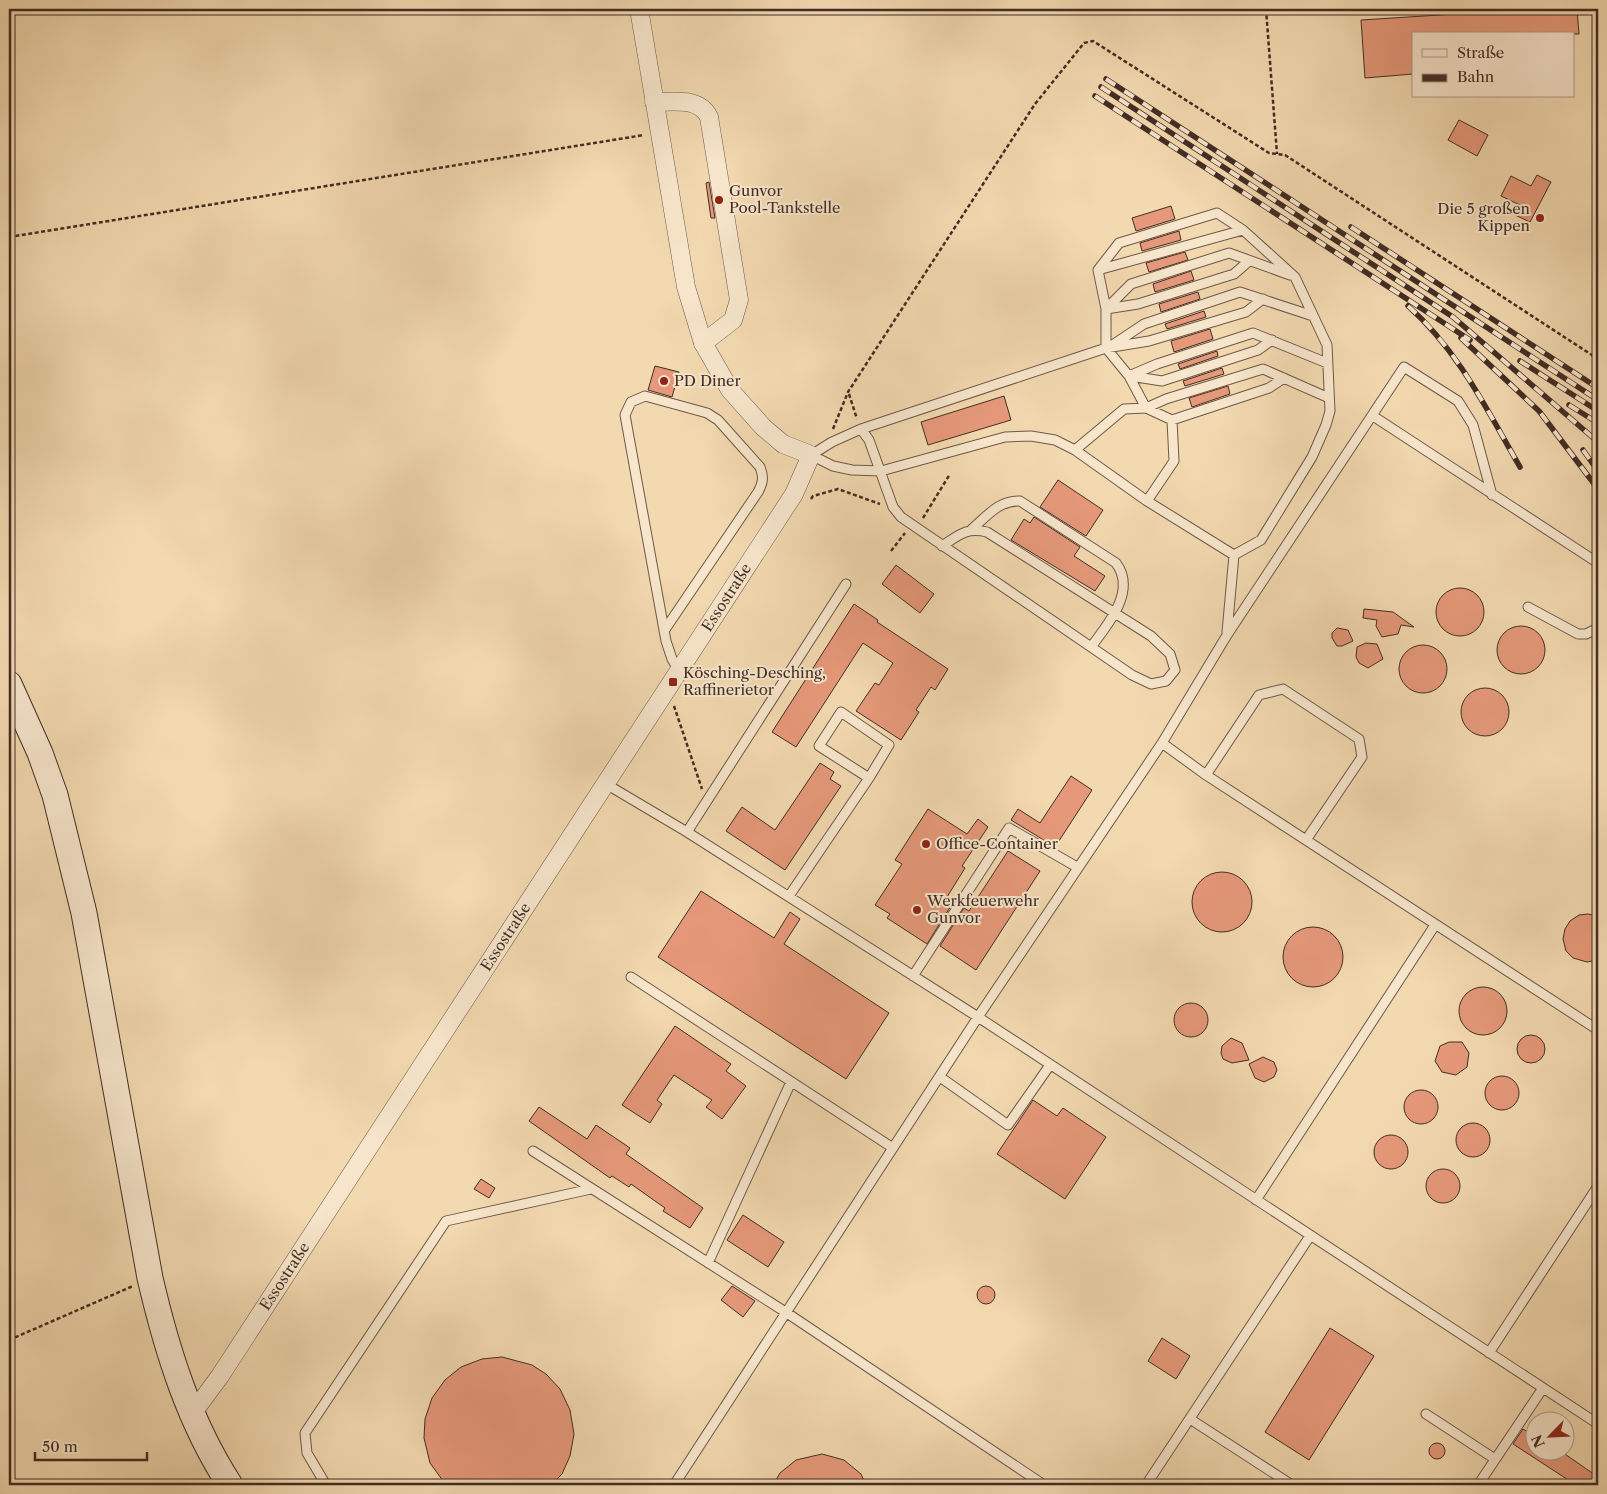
<svg xmlns="http://www.w3.org/2000/svg" width="1607" height="1494" font-family="'Libre Caslon Text',serif">
<rect width="100%" height="100%" fill="#f3d9b0"/>
<filter id="stains"><feTurbulence type="fractalNoise" baseFrequency=".004" numOctaves="4"/><feColorMatrix values="0 0 0 0 .2 0 0 0 0 .09 0 0 0 0 .02 0 0 0 .5 -.17"/></filter>
<radialGradient id="worn" r=".72"><stop offset=".6" stop-color="#630" stop-opacity="0"/><stop offset="1" stop-color="#630" stop-opacity=".3"/></radialGradient>
<!-- building -->
<path fill="#e6997a" stroke="#422d25" d="M1534,9h43l2,25h-166v40l-48,4 -4,-58z
M1459,120l29,15 -11,21 -29,-16z
M1537,175l14,7 -21,40 -15,-7 5,-10 -19,-9 10,-20 20,10z
M709,182l6,36h-4l-5,-35z
M1171,206l4,13 -39,12 -4,-13z
M1179,231l2,9 -39,11 -2,-8z
M1185,252l3,8 -39,12 -3,-9z
M1191,271l3,9 -39,12 -2,-8z
M1198,292l2,7 -39,13 -2,-8z
M1204,311l2,6 -39,12 -2,-5z
M1210,329l3,10 -39,13 -3,-11z
M1217,351l1,5 -38,13 -2,-5z
M655,366l24,6 -7,25 -24,-7z
M1222,368l2,6 -39,12 -2,-5z
M1228,386l2,8 -38,13 -3,-9z
M1004,396l7,24 -83,25 -7,-23z
M1058,480l45,30 -17,26 -46,-29z
M1034,517l46,30 -6,9 31,20 -10,15 -84,-51 13,-21 6,4z
M896,565l38,29 -14,19 -38,-29z
M1436 612a24 24 0 1 1 48 0a24 24 0 1 1-48 0Z
M854,604l24,16 -1,2 71,47 -13,21 -4,-3 -15,23 3,2 -18,28 -45,-29 19,-28 4,2 14,-22 -30,-20 -67,104 -24,-15z
M1364,609l29,3 21,15 -13,-2 -3,9 -16,3 -6,-11 1,-6 -14,-2z
M1497 650a24 24 0 1 1 48 0a24 24 0 1 1-48 0Z
M1337,628l11,2 5,11 -11,5h-5l-5,-8v-5z
M1366,643l11,1 6,15 -15,9 -9,-5 -3,-6 1,-10z
M1399 669a24 24 0 1 1 48 0a24 24 0 1 1-48 0Z
M1461 712a24 24 0 1 1 48 0a24 24 0 1 1-48 0Z
M820,763l14,9 -4,7 11,7 -56,84 -59,-39 16,-24 33,23z
M1071,776l21,14 -37,57 -44,-27 7,-11 22,14z
M928,809l39,25 11,-15 10,8 -26,39 3,2 -18,29 7,4 -27,43 -40,-26 3,-4 -15,-9 27,-41 -7,-4z
M1008,851l32,20 -64,99 -36,-24 24,-38 5,3z
M1192 902a30 30 0 1 1 60 0a30 30 0 1 1-60 0Z
M701,891l73,47 16,-26 10,7 -16,25 105,69 -43,66 -188,-122z
M1588,914l10,2v44l-11,2 -14,-4 -7,-7 -3,-12 2,-10 5,-8 9,-6z
M1283 957a30 30 0 1 1 60 0a30 30 0 1 1-60 0Z
M1459 1011a24 24 0 1 1 48 0a24 24 0 1 1-48 0Z
M1174 1020a17 17 0 1 1 34 0a17 17 0 1 1-34 0Z
M675,1026l56,38 -5,7 20,15 -24,33 -16,-12 6,-7 -38,-25 -17,25 5,4 -12,19 -28,-18z
M1517 1049a14 14 0 1 1 28 0a14 14 0 1 1-28 0Z
M1231,1038l11,5 7,17 -17,3 -9,-4 -2,-6 1,-7z
M1449,1042h13l7,11 -2,14 -11,8 -14,-3 -7,-11 5,-15z
M1263,1057l11,5 3,8 -3,7 -10,5 -9,-4 -6,-14z
M1485 1093a17 17 0 1 1 34 0a17 17 0 1 1-34 0Z
M1404 1107a17 17 0 1 1 34 0a17 17 0 1 1-34 0Z
M1033,1100l24,16 6,-8 43,29 -41,62 -68,-45z
M539,1107l48,32 9,-14 34,23 -4,6 77,54 -13,20 -27,-17 2,-3 -34,-24 -2,3 -17,-11 -2,2 -81,-57z
M1456 1140a17 17 0 1 1 34 0a17 17 0 1 1-34 0Z
M1374 1152a17 17 0 1 1 34 0a17 17 0 1 1-34 0Z
M1426 1186a17 17 0 1 1 34 0a17 17 0 1 1-34 0Z
M481,1179l14,9 -6,10 -15,-9z
M743,1215l41,27 -16,25 -41,-27z
M977 1295a9 9 0 1 1 18 0a9 9 0 1 1-18 0Z
M732,1286l23,15 -12,16 -22,-17z
M1330,1328l44,28 -65,104 -44,-28z
M1162,1338l28,18 -14,23 -28,-18z
M502,1357l30,8 14,9 14,15 10,21 4,24 -4,22 -8,18 -11,11h-105l-16,-22 -6,-25 1,-19 7,-21 13,-18 16,-13 21,-8z
M1523,1429l11,7v16h28l36,25v8h-22l-63,-41z
M1429 1451a8 8 0 1 1 16 0a8 8 0 1 1-16 0Z
M822,1454l22,6 17,14 5,11h-93l7,-12 16,-13z"/>
<g fill="none" stroke-linecap="round" stroke-linejoin="round">
<!-- lane casing -->
<g stroke="#6e5848" stroke-width="11">
<path id="lane" d="M1098,270l145,-40
M1106,309l25,-25 98,-31 61,22
M1106,309l32,-5 96,-30 15,-13
M1111,346l33,-22 96,-32 73,24
M1129,376l28,-12 96,-31 74,30
M1130,376l32,5 96,-31 14,-10
M1373,416l225,147
M861,429l8,11 24,67 8,10 231,158 19,9 15,-3 9,-11 -5,-16 -19,-18 -164,-104c-21,-5 -28,3 -45,14
M1075,450l49,-41 22,-1 20,-9 97,-30 66,29
M811,455l22,11 19,4 29,1 124,-34 26,-1 24,4 20,10 72,51 87,54 27,-15 51,-83 14,-32 4,-14 -3,-66 -32,-68 -52,-47 -26,-17 -98,30 -21,27 8,39v39l23,28 17,32 26,12 97,-32 15,-10
M811,455l21,-13 29,-13 245,-81 43,-7 97,-29 17,-13
M1147,501l27,-40 -2,-41
M972,529c15,-13 27,-29 48,-28l96,62c21,28 -8,61 -25,84
M1528,607l50,27h8l12,-6
M664,631l94,-139c5,-9 6,-15 2,-25l-42,-47 -11,-7 -62,-17 -14,6 -6,13 41,226 6,18 7,12
M1227,632l7,-77
M1162,743l44,32 392,255
M1206,775l53,-80 24,-6 76,50 3,18 -56,83
M606,784l81,48 291,185 620,407
M687,832l159,-248
M789,896l80,-118 20,-33 -48,-33 -22,34 50,32
M913,976l96,-148 68,39
M631,977l262,171
M940,1077l68,48 42,-60
M533,1151l254,162 257,172
M1256,1200l179,-275
M708,1263l83,-181
M1489,1353l109,-167
M1426,1414l69,45
M1190,1419l102,66
M326,1485l-19,-32 -2,-20 141,-212 145,-32
M674,1485l304,-468 184,-274 65,-108 177,-268 54,34 15,24 19,70
M1146,1485l164,-249
M1478,1485l65,-97"/>
</g>
<!-- street casing -->
<g stroke="#6e5848" stroke-width="19">
<g id="street">
<path d="M654,102c19,0 45,-5 55,15l30,183 -6,20 -30,23"/>
<path id="s1" d="M192,1414l28,-38 574,-882 17,-39 -28,-11 -20,-17 -33,-37 -27,-47 -17,-56 -47,-278"/>
</g>
</g>
<!-- secondary casing -->
<g stroke="#422d25" stroke-width="27">
<path id="secondary" d="M9,684l31,69 15,42 29,118 66,365c17,73 39,144 80,207"/>
</g>
<!-- path -->
<path stroke="#422d25" stroke-width="2.5" stroke-dasharray="4 2.5" stroke-linecap="butt" d="M1266,9l11,145
M9,237l635,-102
M849,394l8,25
M833,429l15,-37 187,-288 49,-61 9,-2 176,112 16,2 313,204
M811,499l2,-3 25,-7 42,15
M923,518l27,-44
M891,551l14,-18
M674,706l28,83
M9,1340l124,-54"/>
<!-- lane -->
<use href="#lane" stroke="#f7e6cc" stroke-width="9"/>
<!-- street -->
<use href="#street" stroke="#f7e6cc" stroke-width="18"/>
<!-- secondary -->
<use href="#secondary" stroke="#f7e6cc" stroke-width="25"/>
<!-- rail casing -->
<g stroke="#422d25" stroke-width="5.5">
<path id="rail" d="M1106,79l492,321
M1101,87l352,230 145,125
M1095,96l375,244
M1351,227l247,161
M1408,306c50,44 79,104 112,161
M1461,338l78,73 59,78
M1520,361l78,50
M1569,405l29,18
M1583,450l15,21"/>
</g>
<!-- rail -->
<use href="#rail" stroke="#f7e6cc" stroke-width="4" stroke-dasharray="11" stroke-linecap="butt"/>
</g>
<!-- markers -->
<g fill="#8f2418" stroke="#f7e6cc" stroke-width="2">
<circle cx="719" cy="200" r="5"/>
<circle cx="1540" cy="218" r="5"/>
<circle cx="664" cy="381" r="5"/>
<rect x="668" y="677" width="10" height="10" rx="2.5"/>
<circle cx="926" cy="844" r="5"/>
<circle cx="917" cy="910" r="5"/>
</g>
<g text-anchor="middle" stroke-width="4" stroke-linejoin="round" paint-order="stroke">
<!-- poi labels -->
<g font-size="15" fill="#422d25" stroke="#f7e6cc" text-anchor="start">
<text x="729" y="196">Gunvor<tspan x="729" dy="17">Pool-Tankstelle</tspan></text>
<text x="1530" y="214" text-anchor="end">Die 5 großen<tspan x="1530" dy="17">Kippen</tspan></text>
<text x="674" y="386">PD Diner</text>
<text x="683" y="678">Kösching-Desching,<tspan x="683" dy="17">Raffinerietor</tspan></text>
<text x="936" y="849">Office-Container</text>
<text x="927" y="906">Werkfeuerwehr<tspan x="927" dy="17">Gunvor</tspan></text>
</g>
<!-- street labels -->
<g font-size="15" fill="#422d25" stroke="#f7e6cc">
<text dy="5" stroke="none"><textPath href="#s1" startOffset="976">Essostraße</textPath></text>
<text dy="5" stroke="none"><textPath href="#s1" startOffset="571">Essostraße</textPath></text>
<text dy="5" stroke="none"><textPath href="#s1" startOffset="166">Essostraße</textPath></text>
</g>
</g>
<!-- margin -->
<rect width="1607" height="1494" fill="none" stroke="#f3d9b0" stroke-width="30"/>
<rect x="10" y="10" width="1587" height="1474" fill="none" stroke="#422d25" stroke-width="2.5"/>
<rect x="15" y="15" width="1577" height="1464" fill="none" stroke="#422d25"/>
<!-- legend -->
<rect x="1412" y="32" width="162" height="65" fill="#f7e6cc" stroke="#af9c89"/>
<rect x="1422" y="49" width="25" height="8" fill="#f7e6cc" stroke="#af9c89"/>
<text x="1457" y="58" font-size="15" fill="#422d25">Straße</text>
<rect x="1422" y="74" width="25" height="8" fill="#422d25" stroke="#af9c89"/>
<text x="1457" y="82" font-size="15" fill="#422d25">Bahn</text>
<!-- north arrow -->
<g transform="translate(1550 1436) rotate(246)"><circle r="24" fill="#f7e6cc" stroke="#af9c89"/>
<path d="M0-4L9 19L0 12L-9 19Z" fill="#8f2418"/>
<text y="-8" font-size="14" font-weight="bold" text-anchor="middle" fill="#422d25">N</text>
</g>
<!-- scale -->
<path d="M35 1452v8h112v-8" fill="none" stroke="#422d25" stroke-width="2.5"/>
<text x="42" y="1452" font-size="15" fill="#422d25" stroke="#f7e6cc" stroke-width="4" paint-order="stroke">50 m</text>
<rect width="100%" height="100%" filter="url(#stains)"/>
<rect width="100%" height="100%" fill="url(#worn)"/>
</svg>
